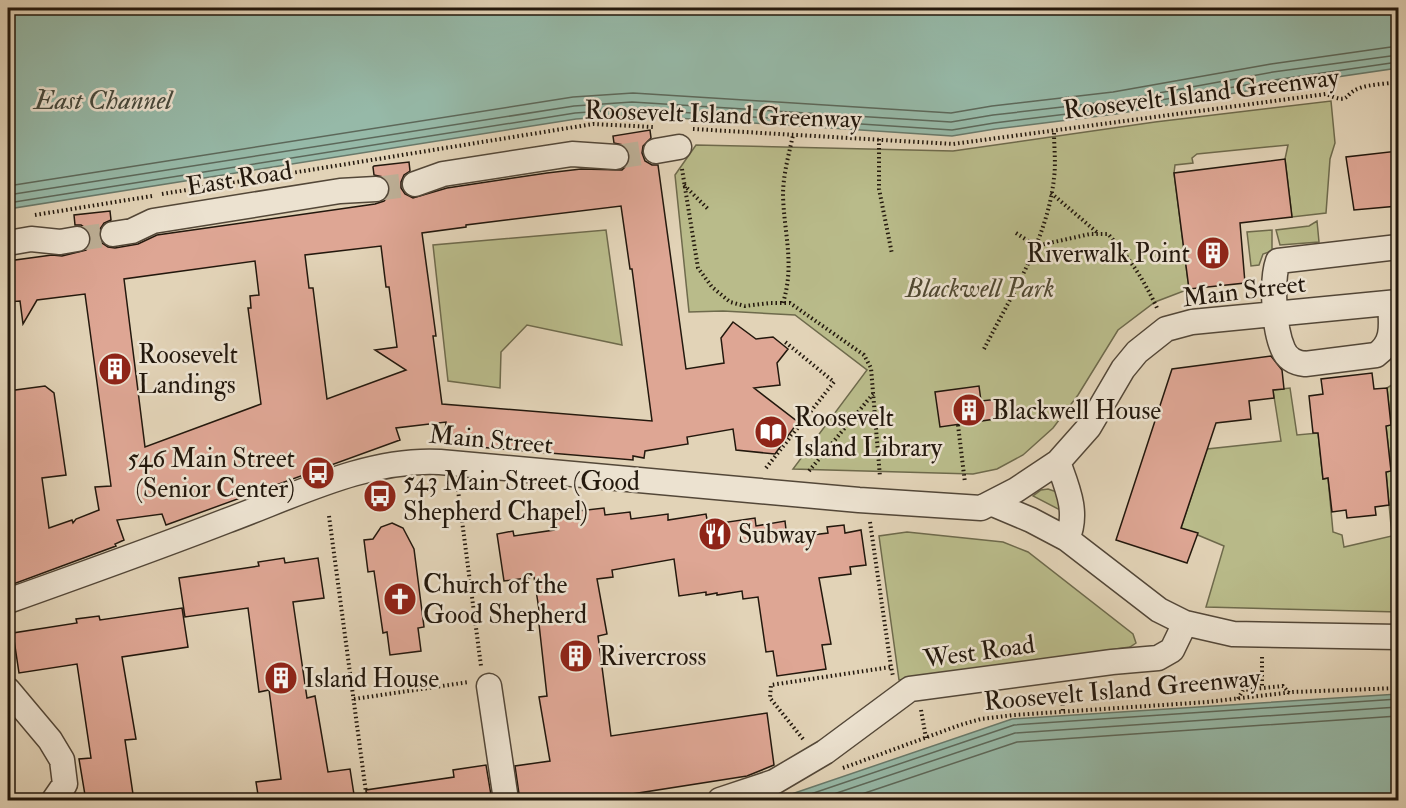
<svg xmlns="http://www.w3.org/2000/svg" width="1406" height="808" font-family="'IM FELL Double Pica',serif">
<rect width="100%" height="100%" fill="#e2d3b7"/>
<filter id="stains"><feTurbulence type="fractalNoise" baseFrequency=".00333" numOctaves="4"/><feColorMatrix values="0 0 0 0 .2 0 0 0 0 .09 0 0 0 0 .02 0 0 0 .5 -.17"/></filter>
<radialGradient id="worn" r=".72"><stop offset=".6" stop-color="#630" stop-opacity="0"/><stop offset="1" stop-color="#630" stop-opacity=".3"/></radialGradient>
<!-- green -->
<path fill="#b9bb8a" stroke="#6e6a4c" stroke-width="1.5" d="M1331,101l4,42 -5,16 -4,54 -34,4 -7,-58 3,-14 -91,9 -5,4 1,5 -18,2 -1,8 15,116 -34,13 -37,28 -40,65 -25,33 -30,27 -26,14 -24,5 -180,-5 74,-99 -72,-55 -72,-4 -34,1 -14,-137 21,-30 257,6 202,-29z
M1317,221l2,21 -39,3 -4,-15 33,-4z
M606,230l16,115 -95,-20 -26,27 -1,36 -52,-7 -15,-136z
M1272,230v21l-9,3 -4,11 -8,1 -4,-34z
M1398,381v231l-192,-5 18,-61 -43,-18 26,-79 74,-8 -8,-51 17,-2 7,47 21,-2 5,46 5,-1 5,54 9,3 2,12 48,-11 -6,-64 5,-1 -5,-45 5,-1 -4,-37z
M1048,489l9,3 7,20 -31,-16 8,-6z
M907,532l96,10 25,10 105,82 3,9 -6,4 -231,33 -20,-144z"/>
<!-- water -->
<path fill="#96b9a8" stroke="#68796a" stroke-width="1.5" d="M8,8h1390v60l-123,18 -159,28 -121,15 -43,7 -321,-21 -55,4 -568,90z
M1398,694v106h-624l238,-81z"/>
<g fill="none" stroke-linecap="round" stroke-linejoin="round">
<!-- shore -->
<path stroke="#5c685a" stroke-width="1.5" d="M8,186l565,-89 60,-4 318,20 41,-7 121,-14 158,-28 127,-18
M8,195l566,-89 58,-4 319,20 42,-7 122,-14 158,-29 125,-17
M8,203l567,-90 57,-4 320,21 42,-7 122,-15 158,-28 124,-18
M793,800l221,-75 384,-26
M816,800l199,-67 383,-26
M844,800l173,-58 381,-26"/>
</g>
<!-- building -->
<path fill="#dea694" stroke="#23180d" stroke-width="1.5" fill-rule="evenodd" d="M650,130l1,8 -8,8 -1,7 3,8 7,4h6l28,204 38,-6 -3,-25 12,-16 23,17 17,-2 15,12 -11,14 3,22 -26,3 44,34 -23,32 -39,-4 -3,-21 -46,8 1,7 -43,7 -1,7 -11,-2v4l-178,-15v-3h-11l2,-20 -50,6 4,12 -234,85 -4,-11 -45,6 7,20 -9,4 1,2 -108,40v-195l37,-5 9,7 12,82 -24,3 7,50 23,-8 1,3 3,-4 23,-9 -4,-23 16,-1 -26,-192 -48,6 -14,24 -3,-23 -12,1v-41l44,-6 10,1 24,-6 5,-7v-7l-4,-7 -6,-4h-6l-1,-10 36,-4 1,9 -7,3 -4,6 -1,7 3,7 6,4 7,1 23,-4 19,-9 218,-31 9,-3 5,-6 1,-6 -2,-7 -5,-5 -9,-2 -1,-8 1,-1 35,-4 1,9 -6,4 -3,7v6l4,6 8,4 34,-10 100,-15 34,-4 41,1 6,-6 2,-5 -1,-8 -6,-6 -9,-2 -1,-7zM621,206l9,63h2l20,152 -210,-17 -9,-68h3l-14,-103 44,-6v-2zM381,246l5,41h3l8,60 -22,3 31,20 -79,29 -14,-111h-4l-4,-33zM255,261l4,34 -9,1 1,12h-3l13,96 -116,43 -21,-168z
M1398,151v55l-44,4 -8,-53z
M1285,159l7,58 -52,6 5,60 -56,6 -15,-116z
M1271,356l11,14 2,19 -11,1 1,8 -25,3 2,18 -35,4 -35,105 17,5 -11,30 -71,-23 56,-171z
M1372,373l2,16 13,-1 4,37 -5,1 5,45 -5,1 3,33 -14,2 1,8 -29,3 -1,-8 -14,2 -4,-34 -5,1 -5,-46h-5l-4,-37 14,-2 -2,-15z
M979,386l2,15 18,-2 3,19 -62,9 -5,-35z
M604,508l1,7 25,-3 1,7 37,-5v6l38,-6 2,11 47,-7 1,8 29,-5 2,17 41,-5 -1,-6 17,-2 1,8 16,-3 5,35 -16,2 1,7 -32,4 12,66 -9,1 4,24 -49,7 -4,-25 -7,1 -8,-55 -15,2 -1,-8 -25,4v-2l-11,2v-3l-27,4 -5,-37 -62,11 1,7 -16,2 10,55 -9,2 13,100 156,-23 7,52 -27,11 -134,21v4h-93l-5,-35 35,-5 -11,-64 8,-1 -8,-72 2,-1 -7,-46 -30,4 -7,-47 16,-3 1,5 40,-6 -2,-16z
M392,523l11,5 11,21 10,78 -6,1 3,23 -31,4 -3,-23 -4,1 -9,-62 -6,1 -4,-32 9,-1 8,-12z
M284,558l1,5 33,-5 6,40 -31,4 14,96 8,-2 13,76 22,-3 5,32h-96l-3,-19 25,-3 -12,-89 -10,2 -11,-84 -63,9 -6,-39 80,-12 -1,-4z
M182,608l6,39 -66,10 14,82 -11,1 9,61h-48l-7,-42 12,-1 -14,-94 -58,9 -6,-40 64,-10 -1,-4 23,-3 1,4z
M486,765l6,36h-125l-1,-11 88,-13 -1,-7z"/>
<g fill="none" stroke-linecap="round" stroke-linejoin="round">
<!-- minor-tunnel -->
<path stroke="#bcae95" stroke-width="24" stroke-dasharray="24 12" stroke-linecap="butt" d="M616,157l40,-6
M376,189l39,-5
M77,239l36,-5"/>
<!-- minor casing -->
<g stroke="#534738" stroke-width="27">
<path id="minor" d="M656,151l23,-4
M415,184l28,-10 129,-20 44,3
M113,234l19,-3 21,-10 187,-30 36,-2
M8,243l23,-4 29,3 17,-3
M1390,303c1,20 5,39 -14,52l-71,9c-9,-1 -18,-5 -22,-15 -9,-20 -12,-68 -5,-88l120,-14
M1058,462c9,25 21,51 9,77
M993,504l38,16 36,19 92,71 26,13 48,11 165,3
M8,601c73,-26 146,-52 218,-80 68,-25 141,-63 214,-59l419,38 122,8 35,-18 42,-28 31,-35 34,-58 14,-17 29,-23 26,-7 206,-20
M489,686l17,114
M8,690l42,50 12,20 3,24 -11,16
M720,800l54,-18 51,-30 85,-63 202,-27 46,-4 14,-8 13,-27"/>
</g>
<!-- path -->
<path stroke="#23180d" stroke-width="4" stroke-dasharray="1.5 3" stroke-linecap="butt" d="M693,129l260,15 373,-50c26,11 16,0 34,-6 11,-4 26,-4 38,-6
M879,139v50l13,65
M682,169l16,99 14,19 18,15 15,4 25,-3h20l74,52 7,13 9,109
M684,185l25,25
M1051,193l48,41
M162,194l431,-70 60,3
M35,215l117,-19
M1016,233l20,13 54,-12h18c21,23 36,46 49,74
M783,303c12,-39 1,-69 0,-108 0,-20 6,-41 10,-60
M984,349c27,-53 64,-111 70,-171 2,-15 0,-31 0,-47
M958,425l7,58
M766,468l68,-86 -50,-41
M809,471l64,-77
M458,490l23,176
M329,516l38,284
M870,522l21,145
M1262,657v31
M1062,691l1,22
M354,699l115,-17
M1238,699l5,-9 40,-4 6,7
M921,710l5,28
M803,739l-33,-41 1,-13 120,-18 2,9
M843,768l117,-43 21,-6 33,-4 193,-13 86,-10 105,-4"/>
<!-- minor -->
<use href="#minor" stroke="#ece2d0" stroke-width="24"/>
</g>
<!-- icons -->
<defs>
<g id="building-disc" transform="scale(1.725)"><circle r="9.5" fill="#8f2418" stroke="#ece2d0"/><path d="M-4-6H4V6H1V3H-1V6H-4ZM-2.5-4.3h1.7v1.8h-1.7ZM.8-4.3h1.7v1.8H.8ZM-2.5-1h1.7V.8h-1.7ZM.8-1h1.7V.8H.8Z" fill="#fff"/></g>
<g id="library-disc" transform="scale(1.725)"><circle r="9.5" fill="#8f2418" stroke="#ece2d0"/><path d="M-6-4Q-3-5.5-.7-3.5V5Q-3 3-6 4ZM6-4Q3-5.5 .7-3.5V5Q3 3 6 4Z" fill="#fff"/></g>
<g id="bus-disc" transform="scale(1.725)"><circle r="9.5" fill="#8f2418" stroke="#ece2d0"/><path d="M-5-6H5V4H4V6H2V4H-2V6H-4V4H-5ZM-3.5-4V0h7V-4ZM-3.5 1.2v1.5H-2V1.2ZM2 1.2v1.5H3.5V1.2Z" fill="#fff"/></g>
<g id="restaurant-disc" transform="scale(1.725)"><circle r="9.5" fill="#8f2418" stroke="#ece2d0"/><path d="M-5-6h1v4h1v-4h1v4h1v-4h1v5L-1.5 .5V6h-2V.5L-5-1ZM5-6V6H3V1.5H1.5Q1.5-4 5-6Z" fill="#fff"/></g>
<g id="church-disc" transform="scale(1.725)"><circle r="9.5" fill="#8f2418" stroke="#ece2d0"/><path d="M-1.2-6h2.4v3.5h3.3v2.4h-3.3V6h-2.4V-.1h-3.3v-2.4h3.3Z" fill="#fff"/></g>
</defs>
<g fill-rule="evenodd">
<use href="#building-disc" x="1213" y="253"/>
<use href="#building-disc" x="115" y="369"/>
<use href="#building-disc" x="969" y="410"/>
<use href="#library-disc" x="771" y="432"/>
<use href="#bus-disc" x="318" y="473"/>
<use href="#bus-disc" x="380" y="496"/>
<use href="#restaurant-disc" x="715" y="534"/>
<use href="#church-disc" x="400" y="599"/>
<use href="#building-disc" x="576" y="656"/>
<use href="#building-disc" x="281" y="678"/>
</g>
<g text-anchor="middle" stroke-width="5" stroke-linejoin="round" paint-order="stroke">
<!-- street labels -->
<g font-size="26" fill="#23180d" stroke="#ece2d0">
<text transform="translate(1201 93) rotate(-7)" y="9">Roosevelt Island Greenway</text>
<text transform="translate(723 114) rotate(2)" y="9">Roosevelt Island Greenway</text>
<text transform="translate(239 178) rotate(-9)" y="9">East Road</text>
<text transform="translate(1244 290) rotate(-7)" y="9">Main Street</text>
<text transform="translate(491 439) rotate(5)" y="9">Main Street</text>
<text transform="translate(979 651) rotate(-8)" y="9">West Road</text>
<text transform="translate(1122 689) rotate(-5)" y="9">Roosevelt Island Greenway</text>
</g>
<!-- poi labels -->
<g font-size="26" fill="#23180d" stroke="#ece2d0" text-anchor="start">
<text x="1190" y="262" text-anchor="end">Riverwalk Point</text>
<text x="138" y="363">Roosevelt<tspan x="138" dy="30">Landings</tspan></text>
<text x="992" y="419">Blackwell House</text>
<text x="794" y="426">Roosevelt<tspan x="794" dy="30">Island Library</tspan></text>
<text x="295" y="467" text-anchor="end">546 Main Street<tspan x="295" dy="30">(Senior Center)</tspan></text>
<text x="403" y="490">543 Main Street (Good<tspan x="403" dy="30">Shepherd Chapel)</tspan></text>
<text x="738" y="543">Subway</text>
<text x="423" y="593">Church of the<tspan x="423" dy="30">Good Shepherd</tspan></text>
<text x="599" y="665">Rivercross</text>
<text x="304" y="687">Island House</text>
</g>
<!-- park labels -->
<g font-size="26" font-style="italic" fill="#504932" stroke="#ece2d0">
<text x="980" y="297">Blackwell Park</text>
</g>
<!-- water labels -->
<g font-size="27" font-style="italic" fill="#46483c" stroke="#ece2d0">
<text x="103" y="109">East Channel</text>
</g>
</g>
<!-- margin -->
<rect width="1406" height="808" fill="none" stroke="#e2d3b7" stroke-width="30"/>
<rect x="9" y="9" width="1388" height="790" fill="none" stroke="#23180d" stroke-width="3"/>
<rect x="15" y="15" width="1376" height="778" fill="none" stroke="#23180d" stroke-width="1.5"/>
<rect width="100%" height="100%" filter="url(#stains)"/>
<rect width="100%" height="100%" fill="url(#worn)"/>
</svg>
